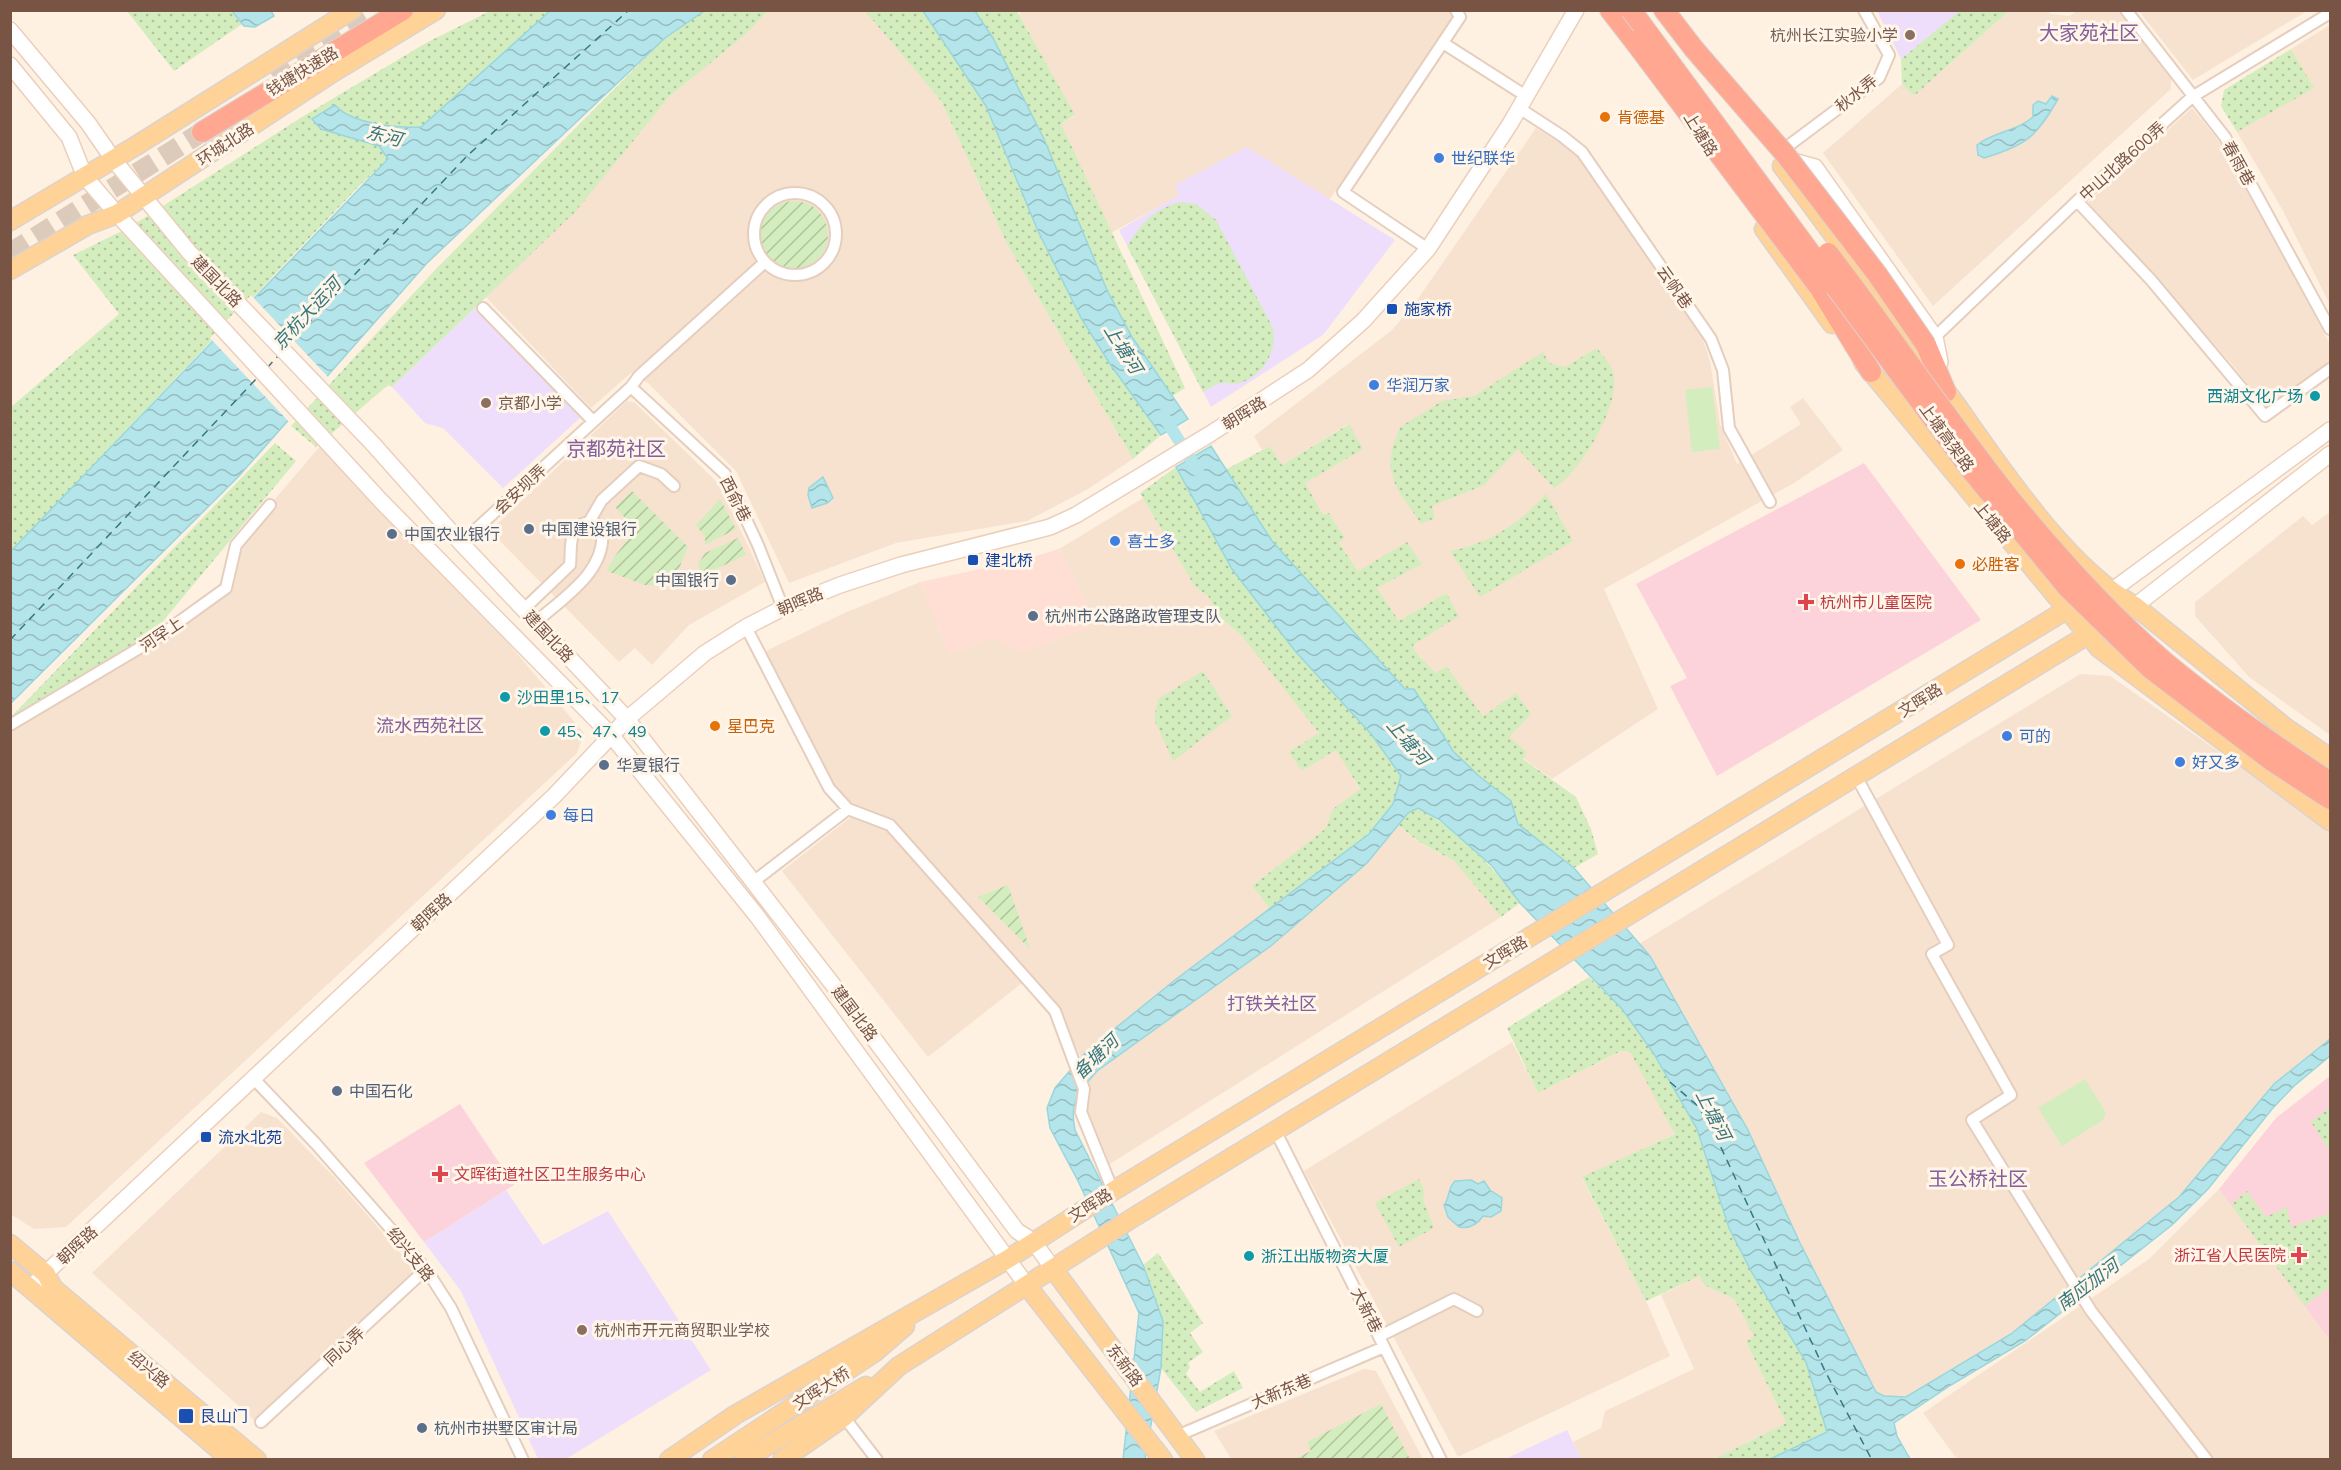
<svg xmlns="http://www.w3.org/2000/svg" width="2341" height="1470" font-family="Mulish,'Noto Sans SC',sans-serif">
<defs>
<pattern id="grass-dots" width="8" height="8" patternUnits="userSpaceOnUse" patternTransform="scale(1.5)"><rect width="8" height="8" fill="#d4edbe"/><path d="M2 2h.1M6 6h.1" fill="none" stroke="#b1c39c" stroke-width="1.8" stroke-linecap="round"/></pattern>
<pattern id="garden-furrows" width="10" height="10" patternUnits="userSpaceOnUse" patternTransform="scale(1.5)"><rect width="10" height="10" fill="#d4edbe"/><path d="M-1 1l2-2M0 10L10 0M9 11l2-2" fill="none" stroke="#b1c39c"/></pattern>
<pattern id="water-waves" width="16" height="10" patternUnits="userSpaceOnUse" patternTransform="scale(1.5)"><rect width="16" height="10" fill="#b4e5ea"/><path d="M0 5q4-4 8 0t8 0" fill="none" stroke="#97bcbf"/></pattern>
</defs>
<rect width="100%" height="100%" fill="#fef1e1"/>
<!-- residential -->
<path fill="#f7e2cf" d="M1024,10h427l1,3v7l-122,179 -83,-51 -71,38 4,9 -69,38 -50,-109 14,-8 -56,-102z
M768,11h97l76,90 67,145 125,213 -45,30 -61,32 -131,22 -107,40 -53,-112 -88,-88 -17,-10 -40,35 -106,-112 90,-85 95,-115 76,-62z
M2009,11h39l3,3 18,2 8,-5h42l52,68v10l-238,217 -110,-153 79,-69 12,12z
M2139,11h168l-114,69z
M2330,25v280l-48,-96 -45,-77 76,-44 -22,-39z
M2192,108l30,37 108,199v17l-63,47 -37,-46 -142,-160z
M1536,128l42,26 124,183 8,24 10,63 17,40 64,-40 -11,-17 13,-9 40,52 -49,33 -190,106 54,120 -106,70 -29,-21 4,-6 -19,-15 7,-43 -32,22 -37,-49 -10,6 -19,-19 -4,-9 33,-52 -47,28 -22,-33 31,-45 -50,28 -19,-28 6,-5 -16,-25 -6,3 -18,-33 57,-34 -14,-25 -66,41 -12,-19 -8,4 -8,-14 138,-106 23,-27z
M627,401l7,1 85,82 46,98 -76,43 -37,40 -17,-17 -16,14 -129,-131z
M321,445l104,99 159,189 -7,20 -511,474 -32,2 -24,-15v-489l216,-137 10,-43z
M1143,498l52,89 13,9 12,21 22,19 55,67 22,30 -17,38 34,-22 24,41 -26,19 -9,20 -73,57 19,24 -96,70 -94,78 -21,-47 -165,-189 -39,-15 -18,-15 -74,-140 78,-38 78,-32 29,72 45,-16 26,15 77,-29 -38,-75z
M2330,512v223l-81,-58 -54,-61v-14l108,-86 9,9z
M2080,674l30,2 220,153v210l-56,45 -95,113 -107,89 -61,48 -72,45 -33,18 -22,-1 -8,-4 -7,-12 -69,-137 -52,-113 -98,-174 -11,-12z
M852,816l32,12 138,155 -94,74 -146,-186z
M1398,825l20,17 36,19 47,56 -391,247 -23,-54v-26l10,-13 175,-126 95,-82z
M1512,1042l26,51 84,-42 8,1 46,81 -94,45 64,123 24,55 -212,101 -154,-286z
M261,1112l16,6 58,60 80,92 -160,151 -163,-148z
M2219,1189l111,152v118h-373l-34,-46 226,-154z
M1700,1276l4,9 30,14 21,38 -9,5 40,81 -72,36h-133l-8,-17 28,-14 4,-17 89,-42 -33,-74z
M1364,1369l12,2 47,88h-192l-17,-28z"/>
<!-- commercial -->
<path fill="#ffded4" d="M1059,549l38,75 -77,29 -26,-15 -45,16 -29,-72 103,-22z"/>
<!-- education -->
<path fill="#eedefb" d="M1877,11h84l-60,48z
M1247,147l148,93 -72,95 -112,72 -92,-177 60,-35 -4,-10z
M476,307l104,111 -77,70 -60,-60 -18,-5 -33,-36z
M506,1190l37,55 65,-34 103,159 -145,89h-28l-77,-168 -37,-49z
M1567,1430l14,29h-76z"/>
<!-- medical -->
<path fill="#fdd3db" d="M1864,463l117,157 -264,156 -47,-90 17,-8 -51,-94z
M2330,1076v265l-111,-152 57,-71z
M460,1104l54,81 -90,57 -60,-79z"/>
<!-- grass -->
<path fill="url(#grass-dots)" d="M1961,10l48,1 -95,85 -12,-12 -1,-25z
M127,11h134l-87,60z
M490,11h60l-190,174 -349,366v-144l108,-93 -46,-59 57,-28 172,-110 124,-74z
M704,11h64l-22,23 -76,62 -95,116 -183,175 -4,-2 -72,62 -25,-21 144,-156 230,-232z
M865,11h58l63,95 95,212 29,46 51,71 -28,24 -125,-213 -67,-145z
M975,11h42l58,104 -14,9 124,264 -13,8 -40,-59 -25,-47 -63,-151 -51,-101z
M2291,49l23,39 -77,44 -16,-26 3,-16z
M1179,202l17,2 20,16 57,108c4,25 -10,48 -34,55 -7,2 -12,-1 -19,0 -5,1 -12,7 -17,9l-76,-146c17,-25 22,-33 52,-44z
M1597,348c5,7 14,16 16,24 10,29 -33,102 -59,116l-36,-39 -34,36 -52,21 3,12 -14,6 -25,-37 -6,-20 2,-19 8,-21 42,-26 32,-5 69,-44 6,11 16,4z
M1349,424l14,25 -58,34 18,32 6,-2 16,25 -6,5 19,28 49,-29 15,22 -45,24 22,33 47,-28 13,23 -46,29 4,9 19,19 10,-7 37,50 33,-23 15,21 -22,23 18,15 -4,7 53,38 15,32 7,25 -24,14 -56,-44 -7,-23 -32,-25 -26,-25 -39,-62h-9l-133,-148 -47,-71 45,-24 12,19z
M275,443l21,18 -142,171 -143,85z
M1176,467l56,102 63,82 77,84 29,41 -8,28 -24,30 -98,76 -19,-24 73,-57 8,-20 27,-20 -24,-39 -34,21 -13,-19 30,-19 -77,-97 -22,-19 -12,-21 -13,-9 -55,-94z
M1546,494l27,47 -93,56 -30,-46c39,-7 70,-28 96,-57z
M1203,671l29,45 -59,45 -19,-42 4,-20z
M1418,808c42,23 73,57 102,95l-19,14 -47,-56 -35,-19 -21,-17 10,-12z
M1589,977l33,32 32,45 43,75 32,99 22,43 55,91 21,70 -57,27h-56l72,-36 -40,-81 8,-6 -20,-37 -30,-14 -4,-9 -54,25 -64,-124 93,-43 -45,-82 -9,-1 -83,42 -31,-65z
M2330,1107v45l-19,-30z
M1419,1179l5,11 -1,10 11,28 -35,19 -24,-44z
M2247,1191l19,26 21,-10 4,20 39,-14v73l-25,20 -74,-101z
M1158,1253l45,70 -13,10 13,19 -15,11 2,4 -4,7 14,18 34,-21 9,17 -47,24 -35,-44 2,-47 -20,-56z"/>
<!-- garden -->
<path fill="url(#garden-furrows)" d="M760 235a34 34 0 1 1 68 0a34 34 0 1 1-68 0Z
M632,491l56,56 -13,31 -11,8 -19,-1 -38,-14c13,-32 41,-33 8,-64z
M720,499l16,30 -31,16v-8l-9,-12z
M738,538l8,17 -43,20 -5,-10 7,-12z
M1008,885l22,64 -52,-52z
M1381,1404l29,55h-116l17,-8 -4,-9z"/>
<!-- pitch -->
<path fill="#d4edbe" d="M1712,387l8,62 -28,3 -7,-62z
M2085,1079l21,34 -3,7 -41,26 -24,-38z"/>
<!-- water -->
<path fill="url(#water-waves)" stroke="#99d6dd" stroke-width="1.5" d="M232,11h39l3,5 -19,11 -11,-1z
M550,11h154l-39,27 -238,225 -188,213 -228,227v-152l377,-392 -9,-13 -58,-17 -9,-10 23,-14c16,19 62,23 86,22z
M923,11h52l18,27 51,101 63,151 25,47 56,82 -27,16 -51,-71 -29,-46 -43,-87 -52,-125z
M2052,96l6,3c-22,38 -31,46 -74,59l-6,-3 -1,-10c17,-14 39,-13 56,-28v-12l5,-4 8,3z
M1211,446l61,95 133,148h9l39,62 26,25 32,25 7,23 56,44 76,88 98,174 52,113 76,149 8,4 22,1 105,-63 168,-137 95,-113 56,-45v17l-36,30 -22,23 -64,80 -36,36 -147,116 -74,44 -57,38 3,13 13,23h-140l57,-27 -21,-70 -55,-91 -22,-43 -32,-99 -43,-75 -32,-45 -102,-106 -28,-37 -52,-46 -22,-12 -10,5 -41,50 -95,82 -175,126c-18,21 -28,30 -22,59l68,135 20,56 -2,47 -16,91h-22l16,-146 -60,-130 -29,-55 -3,-20 8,-20 31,-36 89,-72 194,-146 24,-30 8,-28 -29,-41 -77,-84 -63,-82 -56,-102z
M823,477l10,21 -6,5 -15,5 -4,-13 1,-7z
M1471,1180l7,4 6,-3 6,9 12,8 -1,13 -10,6 -8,-1c-6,9 -13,13 -24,11l-11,-10 -4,-12c6,-7 3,-16 11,-24z"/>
<!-- pier -->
<path fill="#fef1e1" d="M251,295l78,83 -39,45 -80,-85z"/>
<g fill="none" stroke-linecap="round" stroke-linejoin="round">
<!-- canal -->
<path stroke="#b4e5ea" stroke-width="12" d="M1163,415l35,56"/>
<!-- ferry -->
<path stroke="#37787f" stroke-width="1.5" stroke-dasharray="8 6" stroke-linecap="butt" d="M287,346l180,-190 162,-146
M267,368l11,-12
M10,640l247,-262
M1670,1082l28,24 13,20 114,245 47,89"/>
<!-- highway-tunnel -->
<path stroke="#dccaba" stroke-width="20" stroke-dasharray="20 10" stroke-linecap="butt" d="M270,72l100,-62
M10,253l192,-121"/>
<!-- street casing -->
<g stroke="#e5cebe" stroke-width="14">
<path id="street" d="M2126,10l99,127 105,192
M1443,43l83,53
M1519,108l43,28 20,16 129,187 12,31 6,58 41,74
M1780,152l99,-74 10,-23 -25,-45
M754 234a41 41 0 1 1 82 0a41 41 0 1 1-82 0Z
M2077,201l74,79 114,136 65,-47
M1428,249l-85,-57 117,-175 -4,-7
M483,308l110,113
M1935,337l142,-136 115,-104 138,-84
M631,387l94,87 33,71 25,63
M589,522l13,-22 37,-34 22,8 13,12
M461,543l170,-156 8,-11 126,-114
M524,609l46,-44c2,-19 -4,-43 24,-43l8,8c5,41 -38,67 -66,92
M746,627l83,161 19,21 42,16 165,186 29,78 -3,23 32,79
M10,725l148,-88 68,-49 10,-43 34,-40
M1856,776l92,169 -16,9 79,141 -39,25 119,191 116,149
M753,882l95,-73
M254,1079l62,65 110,125 25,39 72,152
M1275,1130l166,330
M1380,1336l74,-37 23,12
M844,1417l33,43
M261,1422l165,-153
M1177,1436l207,-89"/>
</g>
<!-- secondary casing -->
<g stroke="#ebcfbb" stroke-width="18">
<path id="secondary" d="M10,30l78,93 25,36 76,93 184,192 88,99 166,176 224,289 166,223 16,10 21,29
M10,65l59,72 16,40 32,37 264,287 230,234 146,181 271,371
M1786,159l29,8 120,170 5,25
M2110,592l220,-162
M2135,606l195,-152
M30,1288l524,-492 73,-77 78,-66 41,-26 37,-19 57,-23 61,-20 149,-38 26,-12 134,-81 98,-64 55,-49 65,-72 82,-125 66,-114"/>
</g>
<!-- primary casing -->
<g stroke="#dcd3cf" stroke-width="21">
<path id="primary" d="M1782,166c60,79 117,160 175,240 46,65 109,161 178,200l151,122 44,30
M10,221l124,-74 218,-137
M1764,229l68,95
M10,270l78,-45 29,-11 215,-141 104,-63
M1863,362l236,286 231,173
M10,1244l36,30 7,14 204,172
M1054,1270l141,190
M10,1271l221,189
M1028,1287l135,173
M669,1460l66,-45 273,-156 105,-68 953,-581 44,-18
M712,1460l163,-108 30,-26
M744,1460l122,-74
M782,1460l62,-43 55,-51 235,-149 1001,-611"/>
</g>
<!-- highway casing -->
<g stroke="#dcd3cf" stroke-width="22">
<path id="highway" d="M1610,10l24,31
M1664,10l30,39
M202,132l201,-122
M1819,287l52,85
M1926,345l20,47"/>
</g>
<!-- street -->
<use href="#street" stroke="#fff" stroke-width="10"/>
<!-- secondary -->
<use href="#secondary" stroke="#fff" stroke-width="15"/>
<!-- primary -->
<use href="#primary" stroke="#ffd297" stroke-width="18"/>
<!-- highway -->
<use href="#highway" stroke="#ffa791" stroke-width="20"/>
<!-- highway-bridge casing -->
<g stroke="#dcd3cf" stroke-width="22" stroke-linecap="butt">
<path id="highway-bridge" d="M1631,10l339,459 97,118 84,82 121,92 58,38
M1634,41l185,246
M1694,49l91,105 92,120 49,71
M1828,253c63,82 120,168 184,248 46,56 98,114 153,161 52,43 109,83 165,120"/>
</g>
<!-- highway-bridge -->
<use href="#highway-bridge" stroke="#ffa791" stroke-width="20"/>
</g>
<!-- markers -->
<g fill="#8d6e63" stroke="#fff5e9" stroke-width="2">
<circle cx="1910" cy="35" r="6"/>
<circle cx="486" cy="403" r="6"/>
<circle cx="582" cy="1330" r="6"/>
</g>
<g fill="#e8710a" stroke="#fff5e9" stroke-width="2">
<circle cx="1605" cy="117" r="6"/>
<circle cx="1960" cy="564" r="6"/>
<circle cx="715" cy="726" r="6"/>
</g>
<g fill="#3f7fe0" stroke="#fff5e9" stroke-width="2">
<circle cx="1439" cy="158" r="6"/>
<circle cx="1374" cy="385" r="6"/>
<circle cx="1115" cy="541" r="6"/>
<circle cx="2007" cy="736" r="6"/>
<circle cx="2180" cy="762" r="6"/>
<circle cx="551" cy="815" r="6"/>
</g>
<g fill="#1a4fb4" stroke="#fff5e9" stroke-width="2">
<rect x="1386" y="303" width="12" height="12" rx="3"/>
<rect x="967" y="554" width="12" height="12" rx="3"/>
<rect x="200" y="1131" width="12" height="12" rx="3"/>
<rect x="178" y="1408" width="16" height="16" rx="3"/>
</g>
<g fill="#0f9aa8" stroke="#fff5e9" stroke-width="2">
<circle cx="2315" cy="396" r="6"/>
<circle cx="505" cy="697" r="6"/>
<circle cx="545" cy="731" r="6"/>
<circle cx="1249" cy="1256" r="6"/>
</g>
<g fill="#5c6f8a" stroke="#fff5e9" stroke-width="2">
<circle cx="529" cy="529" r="6"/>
<circle cx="392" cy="534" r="6"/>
<circle cx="731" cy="580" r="6"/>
<circle cx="1033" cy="616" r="6"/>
<circle cx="604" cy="765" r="6"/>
<circle cx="337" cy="1091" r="6"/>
<circle cx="422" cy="1428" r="6"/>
</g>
<g fill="#e0444e" stroke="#fff5e9" stroke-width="2">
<path d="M1803 593h6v6h6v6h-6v6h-6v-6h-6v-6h6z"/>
<path d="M437 1165h6v6h6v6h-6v6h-6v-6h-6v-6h6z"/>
<path d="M2296 1246h6v6h6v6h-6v6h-6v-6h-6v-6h6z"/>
</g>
<g text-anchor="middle" stroke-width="6" stroke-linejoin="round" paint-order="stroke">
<!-- education labels -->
<g font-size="16" fill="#785e54" stroke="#fff5e9" text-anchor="start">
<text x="1898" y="41" text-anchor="end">杭州长江实验小学</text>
<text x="498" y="409">京都小学</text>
<text x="594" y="1336">杭州市开元商贸职业学校</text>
</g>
<!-- street labels -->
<g font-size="16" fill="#785445" stroke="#fff5e9">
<text transform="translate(302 71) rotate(-31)" y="6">钱塘快速路</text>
<text transform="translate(1856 93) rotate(-39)" y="6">秋水弄</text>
<text transform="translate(1701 134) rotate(58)" y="6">上塘路</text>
<text transform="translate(225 144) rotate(-33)" y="6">环城北路</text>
<text transform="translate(2122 161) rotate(-42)" y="6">中山北路600弄</text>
<text transform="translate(2239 163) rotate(61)" y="6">春雨巷</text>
<text transform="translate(217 281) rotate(46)" y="6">建国北路</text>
<text transform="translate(1675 287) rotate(55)" y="6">云帆巷</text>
<text transform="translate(1244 413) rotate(-32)" y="6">朝晖路</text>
<text transform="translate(1947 437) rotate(54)" y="6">上塘高架路</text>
<text transform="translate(520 489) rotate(-43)" y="6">会安坝弄</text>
<text transform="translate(736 499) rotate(63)" y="6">西俞巷</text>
<text transform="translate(1993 522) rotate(51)" y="6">上塘路</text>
<text transform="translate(800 601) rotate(-23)" y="6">朝晖路</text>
<text transform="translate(161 634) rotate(-34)" y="6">河罕上</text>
<text transform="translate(549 636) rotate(47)" y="6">建国北路</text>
<text transform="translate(1920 700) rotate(-32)" y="6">文晖路</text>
<text transform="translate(431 912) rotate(-43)" y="6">朝晖路</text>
<text transform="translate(1505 952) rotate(-31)" y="6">文晖路</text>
<text transform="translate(855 1013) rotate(53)" y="6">建国北路</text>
<text transform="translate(1090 1205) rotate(-32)" y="6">文晖路</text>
<text transform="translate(77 1245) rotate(-43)" y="6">朝晖路</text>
<text transform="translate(411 1254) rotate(51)" y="6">绍兴支路</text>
<text transform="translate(1367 1310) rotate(63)" y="6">大新巷</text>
<text transform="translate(344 1346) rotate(-43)" y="6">同心弄</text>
<text transform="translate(1125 1365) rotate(53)" y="6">东新路</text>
<text transform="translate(149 1369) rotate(40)" y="6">绍兴路</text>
<text transform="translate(821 1388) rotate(-33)" y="6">文晖大桥</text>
<text transform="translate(1281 1391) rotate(-23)" y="6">大新东巷</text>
</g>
<!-- food labels -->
<g font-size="16" fill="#c56008" stroke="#fff5e9" text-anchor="start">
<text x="1617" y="123">肯德基</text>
<text x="1972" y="570">必胜客</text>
<text x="727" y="732">星巴克</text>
</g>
<!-- shop labels -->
<g font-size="16" fill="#366cbe" stroke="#fff5e9" text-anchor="start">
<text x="1451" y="164">世纪联华</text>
<text x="1386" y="391">华润万家</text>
<text x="1127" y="547">喜士多</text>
<text x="2019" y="742">可的</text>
<text x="2192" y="768">好又多</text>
<text x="563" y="821">每日</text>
</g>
<!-- transit labels -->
<g font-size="16" fill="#164399" stroke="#fff5e9" text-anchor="start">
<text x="1404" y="315">施家桥</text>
<text x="985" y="566">建北桥</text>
<text x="218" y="1143">流水北苑</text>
<text x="200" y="1422">艮山门</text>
</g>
<!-- culture labels -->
<g font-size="16" fill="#0d838f" stroke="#fff5e9" text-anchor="start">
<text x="2303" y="402" text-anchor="end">西湖文化广场</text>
<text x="517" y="703">沙田里15、17</text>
<text x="557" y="737">45、47、49</text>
<text x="1261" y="1262">浙江出版物资大厦</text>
</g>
<!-- service labels -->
<g font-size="16" fill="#4e5e75" stroke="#fff5e9" text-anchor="start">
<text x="541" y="535">中国建设银行</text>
<text x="404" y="540">中国农业银行</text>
<text x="719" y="586" text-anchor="end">中国银行</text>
<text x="1045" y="622">杭州市公路路政管理支队</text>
<text x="616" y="771">华夏银行</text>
<text x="349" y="1097">中国石化</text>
<text x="434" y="1434">杭州市拱墅区审计局</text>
</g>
<!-- health labels -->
<g font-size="16" fill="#be3a42" stroke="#fff5e9" text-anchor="start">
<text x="1820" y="608">杭州市儿童医院</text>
<text x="454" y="1180">文晖街道社区卫生服务中心</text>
<text x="2286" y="1261" text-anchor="end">浙江省人民医院</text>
</g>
<!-- water labels -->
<g font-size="18" font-style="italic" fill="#37787f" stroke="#fff5e9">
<text transform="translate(384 136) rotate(14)" y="6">东河</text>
<text transform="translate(307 314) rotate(-47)" y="6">京杭大运河</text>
<text transform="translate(1123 349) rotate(58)" y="6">上塘河</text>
<text transform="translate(1408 742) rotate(49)" y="6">上塘河</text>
<text transform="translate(1096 1057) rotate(-44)" y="6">备塘河</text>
<text transform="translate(1713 1115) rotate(63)" y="6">上塘河</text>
<text transform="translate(2088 1285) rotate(-37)" y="6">南应加河</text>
</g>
<!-- neighbourhood labels -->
<g font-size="18" fill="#84609c" stroke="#fff5e9">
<text x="430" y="732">流水西苑社区</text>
<text x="1272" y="1010">打铁关社区</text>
</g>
<!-- quarter labels -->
<g font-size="20" fill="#84609c" stroke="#fff5e9">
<text x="2089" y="40">大家苑社区</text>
<text x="616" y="456">京都苑社区</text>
<text x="1978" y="1186">玉公桥社区</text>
</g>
</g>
<!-- border -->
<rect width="2341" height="1470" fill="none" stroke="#785445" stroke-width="24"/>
</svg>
